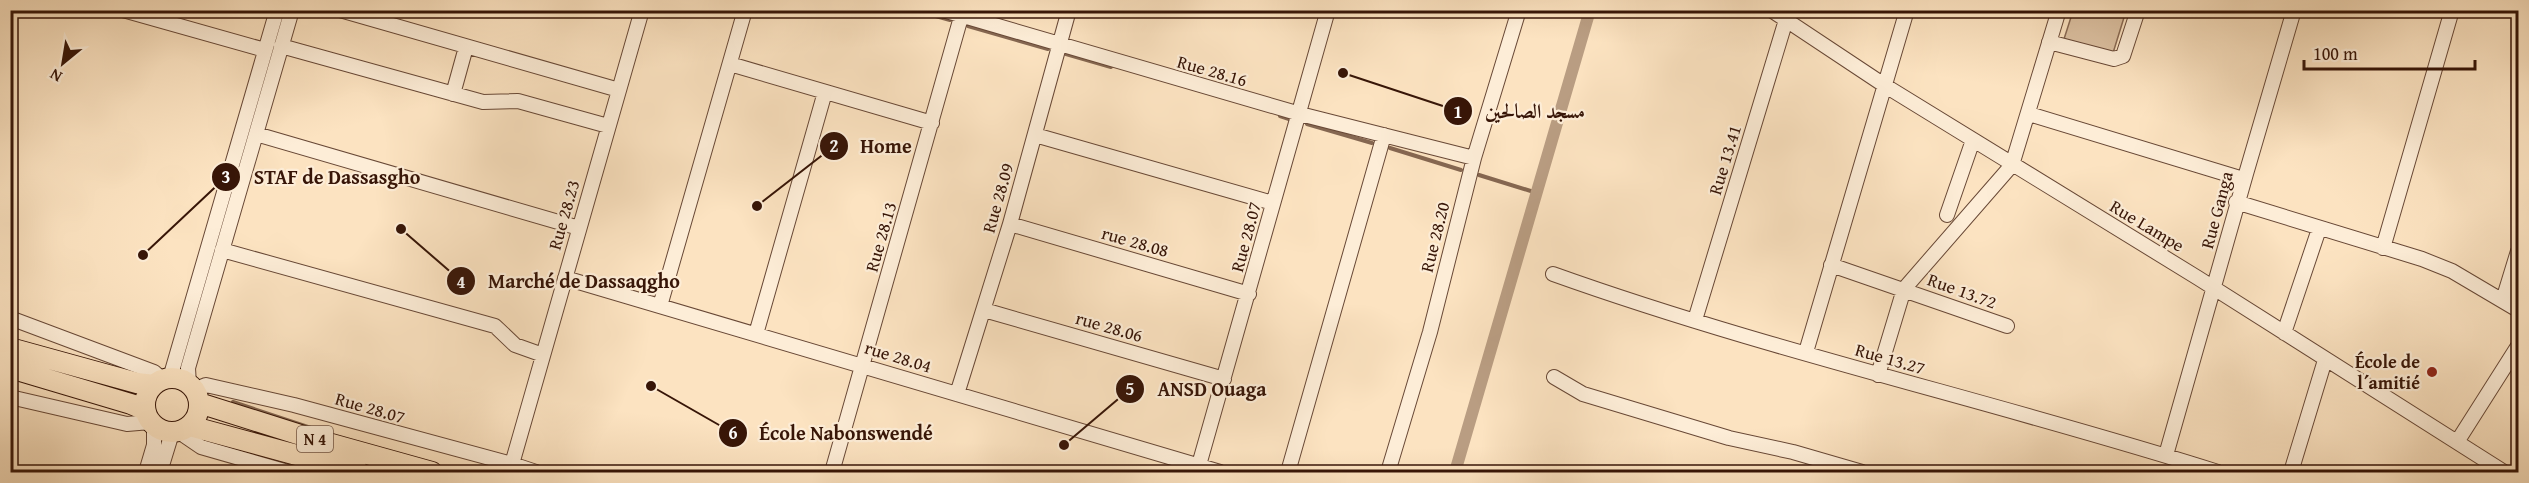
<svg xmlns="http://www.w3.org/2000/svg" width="2529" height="483" font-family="'Gentium Book Plus',Amiri,serif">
<rect width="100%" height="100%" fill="#fce3c1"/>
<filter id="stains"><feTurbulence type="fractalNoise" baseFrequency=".00333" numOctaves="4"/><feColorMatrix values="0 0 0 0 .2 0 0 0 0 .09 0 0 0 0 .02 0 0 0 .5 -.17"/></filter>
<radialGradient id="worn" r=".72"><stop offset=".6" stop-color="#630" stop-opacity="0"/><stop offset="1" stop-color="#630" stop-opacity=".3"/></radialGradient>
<!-- green -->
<path fill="#dbc0a1" stroke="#896a54" stroke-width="1.5" d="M2073,11h53l-13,42 -49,-14z"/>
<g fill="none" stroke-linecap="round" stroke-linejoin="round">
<!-- stream -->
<path stroke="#856751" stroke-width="4" d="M918,11l32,9
M968,26l80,23
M1066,54l45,13
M1280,116l9,3
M1307,124l65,19
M1390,148l71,22
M1479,175l58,18
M233,402l93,31"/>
<!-- canal -->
<path stroke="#b99d82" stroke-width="12" d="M1455,472l135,-462"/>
<!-- minor casing -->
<g stroke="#684836" stroke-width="16">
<path id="minor" d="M123,10l142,40
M340,10l279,80
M943,10l357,104 174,44
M1771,10l113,75 314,193 306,194
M2049,42l65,17 9,-3 15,-46
M281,46l202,56 35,-1 90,25
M730,64l202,59
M453,94l13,-47
M2029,114l214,65
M256,134l323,94
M1035,135l238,68
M2236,202l186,57 30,12 66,39
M1947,215l26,-75
M1010,224l239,70
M2383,248l69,-238
M222,250l273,76 20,19 28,10
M1831,265l176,61
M1553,274c218,78 445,128 665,198
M565,278l655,194
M2503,300l15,-49
M660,306l85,-296
M984,310l240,69
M10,318l144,54 9,8
M1695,320l94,-310
M2284,333l35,-104
M756,334l69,-242
M1806,352l101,-342
M1878,375l26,-86 108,-124 47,-155
M1554,377l29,17 146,44 64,14 69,20
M170,378l107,-368
M189,385l-1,-17 104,-358
M194,390l12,-5 88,20 218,59 24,8
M957,394l53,-170 59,-214
M10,397l117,27 23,-2
M179,432l22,15 87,25
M2457,442l61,-96
M2166,455c42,-149 84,-297 128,-445
M512,464l130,-454
M146,472l8,-27v-19
M160,472l12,-39
M832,472l131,-462
M1197,472l131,-462
M1288,472l96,-337
M1388,472l42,-140 44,-174 45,-148
M2291,472l34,-112"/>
</g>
<!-- highway casing -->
<g stroke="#371507" stroke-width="22">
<path id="highway" d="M10,348l127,35 17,2
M10,368l121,36 14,6
M145 405a27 27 0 1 1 54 0a27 27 0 1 1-54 0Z
M199,403l111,35 122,34
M190,426l169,46"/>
</g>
<!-- minor -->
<use href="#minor" stroke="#fdedd7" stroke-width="14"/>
<!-- highway -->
<use href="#highway" stroke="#fce3c1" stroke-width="20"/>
</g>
<!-- markers -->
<circle fill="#8f2418" stroke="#fdedd7" stroke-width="2" cx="2432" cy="372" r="6"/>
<g text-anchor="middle" stroke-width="4.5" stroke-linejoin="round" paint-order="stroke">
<!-- shield labels -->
<rect fill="#fdedd7" stroke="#725645" stroke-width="1.5" x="297" y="426" width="36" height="26" rx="4.5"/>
<g font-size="16" font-weight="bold" fill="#371507">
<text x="315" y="445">N 4</text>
</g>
<!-- street labels -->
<g font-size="18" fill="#371507" stroke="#fdedd7">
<text transform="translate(1212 71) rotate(16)" y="6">Rue 28.16</text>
<text transform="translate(1725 160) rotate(-73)" y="6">Rue 13.41</text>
<text transform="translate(998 198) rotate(-74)" y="6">Rue 28.09</text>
<text transform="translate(2217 210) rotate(-75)" y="6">Rue Ganga</text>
<text transform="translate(564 215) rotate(-74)" y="6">Rue 28.23</text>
<text transform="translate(2147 226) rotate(31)" y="6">Rue Lampe</text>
<text transform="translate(881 237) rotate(-74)" y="6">Rue 28.13</text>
<text transform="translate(1246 237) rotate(-75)" y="6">Rue 28.07</text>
<text transform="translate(1435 237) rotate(-76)" y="6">Rue 28.20</text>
<text transform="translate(1135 242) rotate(16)" y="6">rue 28.08</text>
<text transform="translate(1962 291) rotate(20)" y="6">Rue 13.72</text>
<text transform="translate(1109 327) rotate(16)" y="6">rue 28.06</text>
<text transform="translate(898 357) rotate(17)" y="6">rue 28.04</text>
<text transform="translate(1890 359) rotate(16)" y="6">Rue 13.27</text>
<text transform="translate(370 408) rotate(16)" y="6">Rue 28.07</text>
</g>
<!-- poi labels -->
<g font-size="18" font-weight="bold" fill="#371507" stroke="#fdedd7" text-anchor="end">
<text x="2420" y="368">École de<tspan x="2420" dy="21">l´amitié</tspan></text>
</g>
</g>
<!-- callouts -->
<path fill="none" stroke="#371507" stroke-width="2" d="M1343 73L1458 111M757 206L834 146M143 255L226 177M401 229L461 281M1064 445L1130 389M651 386L733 433"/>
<g fill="#371507" stroke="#fdedd7" stroke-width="2">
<circle cx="1343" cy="73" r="6"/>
<circle cx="757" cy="206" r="6"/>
<circle cx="143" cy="255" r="6"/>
<circle cx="401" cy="229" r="6"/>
<circle cx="1064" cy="445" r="6"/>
<circle cx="651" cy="386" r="6"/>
<circle cx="1458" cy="111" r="15"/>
<circle cx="834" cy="146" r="15"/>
<circle cx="226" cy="177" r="15"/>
<circle cx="461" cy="281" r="15"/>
<circle cx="1130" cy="389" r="15"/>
<circle cx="733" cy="433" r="15"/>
</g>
<g font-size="18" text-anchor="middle" font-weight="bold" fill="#fff">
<text x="1458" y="118">1</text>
<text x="834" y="152">2</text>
<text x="226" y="183">3</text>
<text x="461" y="288">4</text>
<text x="1130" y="395">5</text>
<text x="733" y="439">6</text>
</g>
<g font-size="20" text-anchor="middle" font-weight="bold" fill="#371507" stroke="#fdedd7" stroke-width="4.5" stroke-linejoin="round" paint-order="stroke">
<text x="1535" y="118">مسجد الصالحين</text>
<text x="886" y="153">Home</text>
<text x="337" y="184">STAF de Dassasgho</text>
<text x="584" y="288">Marché de Dassaqgho</text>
<text x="1212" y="396">ANSD Ouaga</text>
<text x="846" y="440">École Nabonswendé</text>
</g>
<!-- margin -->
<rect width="2529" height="483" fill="none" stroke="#fce3c1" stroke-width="36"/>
<rect x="12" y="12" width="2505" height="459" fill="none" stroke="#371507" stroke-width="3"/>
<rect x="18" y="18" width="2493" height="447" fill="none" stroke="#371507" stroke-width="1.5"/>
<!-- north arrow -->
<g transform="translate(63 63) rotate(210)" stroke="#fdedd7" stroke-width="4.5" paint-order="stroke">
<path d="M0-4.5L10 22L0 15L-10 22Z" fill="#371507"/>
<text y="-9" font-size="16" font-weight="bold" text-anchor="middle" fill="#371507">N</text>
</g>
<!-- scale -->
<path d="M2304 60v9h171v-9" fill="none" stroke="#371507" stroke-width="3"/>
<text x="2313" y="60" font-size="18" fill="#371507" stroke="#fdedd7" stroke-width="4.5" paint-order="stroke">100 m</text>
<rect width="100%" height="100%" filter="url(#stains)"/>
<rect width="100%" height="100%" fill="url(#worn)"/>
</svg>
